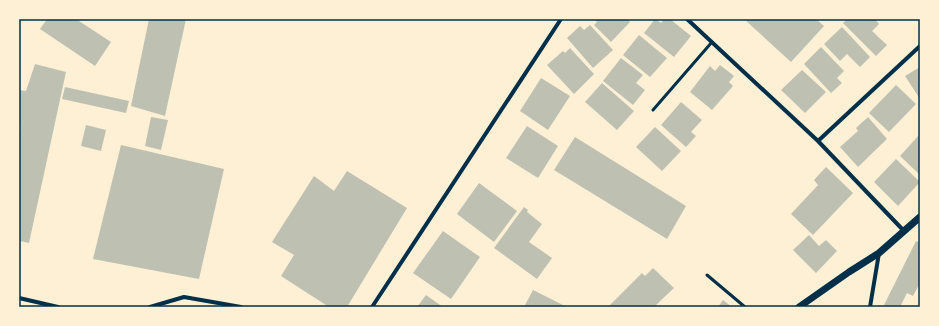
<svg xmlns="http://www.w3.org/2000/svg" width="939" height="326" font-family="Arial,sans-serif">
<rect width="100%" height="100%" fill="#fdf0d5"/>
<!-- building -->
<path fill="#bec0b2" d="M47,19h29l35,23 -16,24 -55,-37z
M149,19h37l-21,97 -34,-10z
M594,19h33l3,3 -19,20 -17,-17 3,-3z
M655,19l6,4 3,-4h6l21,17 -17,21 -30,-24z
M744,19h72l8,7 -33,36z
M847,19h28l4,5 -7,7 15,14 -11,11 -33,-33z
M590,25l23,25 -20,18 -26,-30 13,-12 4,4z
M842,27l28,30 -10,10 -13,-13 -7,7 -16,-17z
M639,35l28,23 -17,19 -27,-22z
M821,47l23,24 -7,7 5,5 -11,10 -27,-29z
M570,48l24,26 -20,20 -27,-29 16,-14 2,2z
M621,58l22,17 -7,8 9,7 -12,15 -30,-24z
M35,64l31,8 -37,171 -9,-2 -1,3v-110l2,-7h-2v-37l7,1z
M720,65l14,11 -5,6 4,4 -21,24 -22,-18 20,-26 5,5z
M920,67v32l-15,-23z
M802,70l24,22 -21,21 -24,-23z
M541,78l29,18 -22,34 -28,-19z
M602,83l32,28 -17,19 -32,-28z
M896,85l20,19 -27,28 -20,-19z
M65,87l64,14 -3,12 -64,-14z
M681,102l21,18 -11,12 5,4 -10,11 -25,-22z
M151,117l17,3 -7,30 -16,-4z
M868,117l19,22 -29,28 -18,-20 18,-16 -2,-3z
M86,125l20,5 -5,21 -20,-5z
M527,126l31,20 -20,32 -32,-20z
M655,127l26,24 -19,20 -26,-24z
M920,134v41l-20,-19z
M575,137l111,69 -19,33 -113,-69z
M121,145l103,24 -25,110 -106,-20z
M896,159l24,23 -22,24 -24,-24z
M826,167l27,26 -40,42 -22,-21 27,-29 -4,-5z
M347,171l60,37 -60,99h-18l-48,-31 13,-21 -22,-13 42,-66 20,15z
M479,183l38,28 -23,31 -37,-28z
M524,207l4,3 -1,2 15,12 -13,18 23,16 -15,21 -43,-31z
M443,231l37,26 -29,42 -38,-26z
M809,235l10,11 7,-6 11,11 -21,22 -23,-23z
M916,241l4,2v40l-7,13 -6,-3 -7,14h-17z
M653,268l21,20 -20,19h-42l-2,-2 32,-32 3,3z
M533,290l34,17h-43z
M426,295l17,12h-26z
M723,300l9,7h-14z"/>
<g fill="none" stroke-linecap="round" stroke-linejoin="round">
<!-- service -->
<path stroke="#003049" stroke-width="3" d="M653,110l59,-68
M707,275l38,32"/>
<!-- minor -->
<path stroke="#003049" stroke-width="4" d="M687,19l131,122 86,90
M818,141l102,-95
M19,298l39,9
M150,307l34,-10 57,10
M372,307l189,-288
M870,307l9,-54"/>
<!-- tertiary -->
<path stroke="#003049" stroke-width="7" d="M799,307l50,-35 30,-19 41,-36"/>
</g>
<!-- border -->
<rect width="939" height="326" fill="none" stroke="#fdf0d5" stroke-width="40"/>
<rect x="20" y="20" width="899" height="286" fill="none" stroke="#003049" stroke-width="1.5"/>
</svg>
